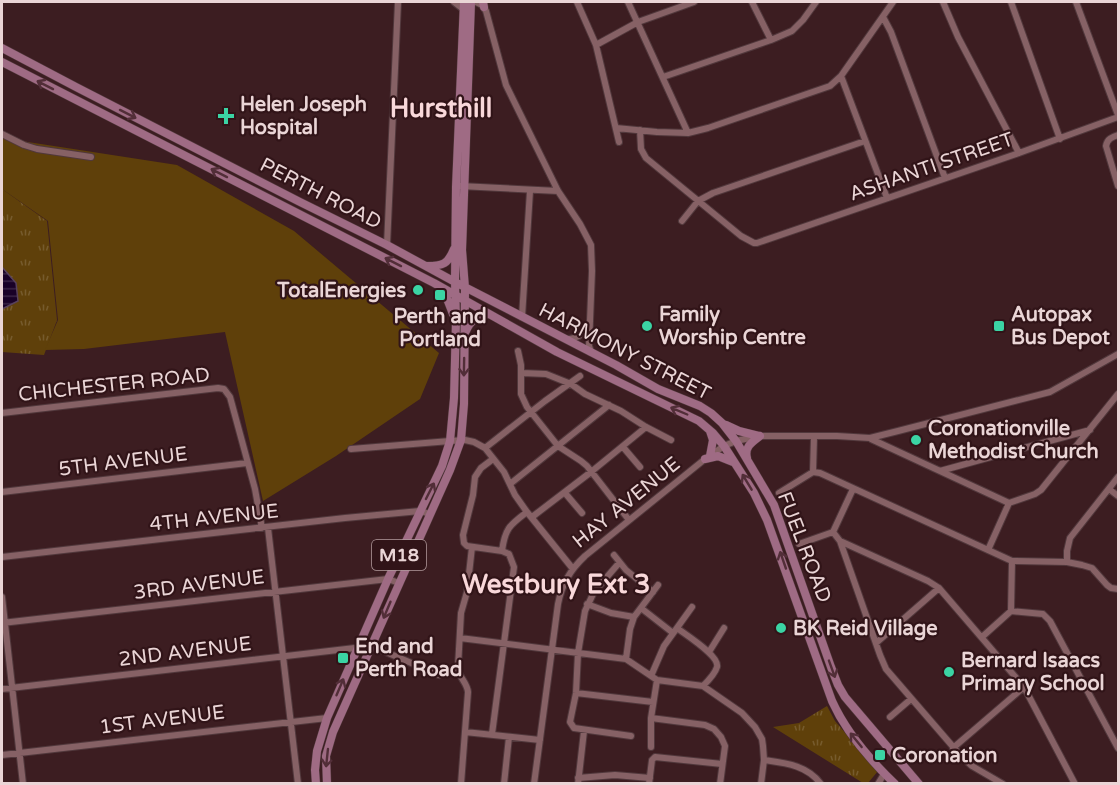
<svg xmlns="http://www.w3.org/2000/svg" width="1120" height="785" font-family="'Varela Round',sans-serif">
<defs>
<pattern id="park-tufts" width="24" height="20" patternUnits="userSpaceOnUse" patternTransform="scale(1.5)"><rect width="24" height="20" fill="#5f400a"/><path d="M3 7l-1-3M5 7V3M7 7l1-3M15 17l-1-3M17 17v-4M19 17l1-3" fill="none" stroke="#765b2d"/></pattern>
<pattern id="water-rules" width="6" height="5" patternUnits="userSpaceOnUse" patternTransform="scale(1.5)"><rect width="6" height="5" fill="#190127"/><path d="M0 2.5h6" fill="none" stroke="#3b2546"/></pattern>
</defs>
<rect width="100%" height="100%" fill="#3c1d21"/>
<!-- park -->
<path fill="url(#park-tufts)" d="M2,189l45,32 10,99 -13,35 -42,-3z
M827,706l8,15 43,50 -10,12h-5l-90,-56 26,-4z"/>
<!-- pitch -->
<path fill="#5f400a" d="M2,138l175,27 117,66 145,122 -19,46 -84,57 -73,45 -38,-169 -141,17 -39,1 13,-30 -10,-99 -46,-32z"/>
<!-- water -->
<path fill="url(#water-rules)" stroke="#58415c" stroke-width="1.5" d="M2,267l14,16 2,18 -16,8z"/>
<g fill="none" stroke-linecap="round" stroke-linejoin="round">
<!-- minor casing -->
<g stroke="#51383c" stroke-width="8">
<path id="minor" d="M454,2l9,7h4
M476,2l6,3 4,6 20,74 52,106 22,33 11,21 1,26 -3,75 2,6
M577,2l19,43 23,97
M628,2l60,131
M752,2l19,38
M943,2l15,35 61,116
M1011,2l49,137
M1076,2l42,113
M883,17l8,15 54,146
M596,45l42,-23 56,-20
M841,76l46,122
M663,77l108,-37 21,-9 11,-11 13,-18
M616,128l41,4 31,1 20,-5 122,-42 11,-10 52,-74
M640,130l1,19 5,9 95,78 13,7h3l262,-90 99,-36
M2,134l22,11 13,4 54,8
M1118,135c-6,2 -11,4 -12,11l12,40
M460,186l98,5
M682,221l16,-20 15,-8 152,-52
M387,245l11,-243
M522,317l8,-126
M566,339c12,0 17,-5 23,-14
M518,351l3,14v29l6,13 31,39 23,15 6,5 42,54
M522,373l24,1 25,10 14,10 36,17 25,16 25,13
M2,413l216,-25 6,1 6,8 25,92 7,39
M871,439l138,64
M623,447l17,20
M485,448l60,-47 35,-25
M351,449l99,-8 15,-1 9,2 11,6 19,24 11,23 12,17 46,57
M493,459l-12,9 -6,9 -2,18 -10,40 1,8 3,3 35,5
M940,471l150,-41
M813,472l7,1 192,88 55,1 15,3 10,3 15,17 4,3 7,1
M510,484l99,-79
M1109,489l9,7
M2,492l245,-29
M565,493l17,20
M779,493l34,-21 1,-35
M1009,503l26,-9 6,-4 77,-96
M532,517l59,-45 55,-45
M268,528l30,256
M833,532l7,9 88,40 11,7 85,99 51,97
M840,541l40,114 6,14 75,87 11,10 31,18
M799,544l34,-12 20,-43
M988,550l21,-47
M614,555l12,15 27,22
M2,557l343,-39 75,-7 10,3
M1067,562v-11l3,-13 48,-61
M619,563l-25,29 -9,19 -7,42 -2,40 -6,29 4,6 57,8
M2,597l21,187
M587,604l24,9 23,4
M641,608l32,25
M1011,611l32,3 7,7 68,127
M2,623l386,-44 11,4
M677,628c9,7 43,28 40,39 -2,7 -9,14 -14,19
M982,637l29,-26 1,-50
M460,638l166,21 31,21 46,6 39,27 13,14 7,12 1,7 1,14 -3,24
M876,643l63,-55
M709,652l15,-24
M626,659l4,-30 4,-12 24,-32
M651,676l13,-30 28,-39
M2,689l370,-43 67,29
M576,693l77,9
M890,717l21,-18
M651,718l54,7 9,4 7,8 4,9 -5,38
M465,732l75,8
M492,734l22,-167 -5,-13 -7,-3c3,-23 8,-26 25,-39
M651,747v-29l6,-38
M953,748l71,-61
M2,755l325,-37
M764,760c21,3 43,5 57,24
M578,778l37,-3 35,3
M461,784l7,-92c-1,-10 -10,-15 -10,-25l3,-54 6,-21 5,-45
M504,784l5,-47
M534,784l24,-180c4,-20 12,-34 27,-48l120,-97 19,-13 12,-5 23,-5h78l33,2 28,-7 152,-39 68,-38
M578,784l6,-53
M649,784l3,-24 3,-3 67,7
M878,784l6,-10"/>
</g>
<!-- major casing -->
<g stroke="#51383c" stroke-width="9">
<path id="major" d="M483,2l1,5
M2,48l74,39 224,115 87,43 68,37 161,83 42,24 42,17 11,7 11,10 14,18 38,64 57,162 7,18 7,12 74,87
M2,62l432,221 123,69 142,69 14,12 11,13 30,47 13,27 65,181c14,31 38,59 63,83
M427,266c16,0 21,-2 27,-17
M440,287l6,9 7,18
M466,331c4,-10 12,-16 23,-17
M726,425l13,6 20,5
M710,431l3,9 -3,16
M747,458c-3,-11 5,-16 13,-22
M705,459l13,-3 15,6
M316,784l-1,-14 2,-19 10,-33 61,-139 54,-113 8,-25 4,-43 2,-77 -1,-39 1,-95 8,-185
M327,784l-1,-28 7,-24 117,-262 11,-30 3,-36 1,-116 -3,-38 9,-248"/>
</g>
<!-- minor -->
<use href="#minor" stroke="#866165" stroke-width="6"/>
<!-- major -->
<use href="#major" stroke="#9f6b84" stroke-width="8"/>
</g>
<!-- one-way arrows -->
<defs><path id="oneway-shaft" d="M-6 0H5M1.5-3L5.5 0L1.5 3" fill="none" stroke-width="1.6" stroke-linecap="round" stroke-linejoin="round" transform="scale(1.5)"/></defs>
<g stroke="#522e38">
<use href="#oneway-shaft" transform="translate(45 85) rotate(-153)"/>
<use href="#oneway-shaft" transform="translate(128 114) rotate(27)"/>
<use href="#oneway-shaft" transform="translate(219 173) rotate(-153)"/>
<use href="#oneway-shaft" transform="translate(393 262) rotate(-153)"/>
<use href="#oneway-shaft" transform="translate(464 367) rotate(91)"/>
<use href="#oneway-shaft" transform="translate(679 411) rotate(-157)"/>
<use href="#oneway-shaft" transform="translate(747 482) rotate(-121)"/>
<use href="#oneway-shaft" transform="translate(430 491) rotate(-63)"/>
<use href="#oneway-shaft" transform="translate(783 560) rotate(-109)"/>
<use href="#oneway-shaft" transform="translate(387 610) rotate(113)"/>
<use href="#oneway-shaft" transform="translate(832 669) rotate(70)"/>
<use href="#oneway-shaft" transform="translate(340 687) rotate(-67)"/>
<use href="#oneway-shaft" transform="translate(856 740) rotate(-129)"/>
<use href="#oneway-shaft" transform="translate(327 758) rotate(96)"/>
</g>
<!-- markers -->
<g fill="#3bd4a4" stroke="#311418" stroke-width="2">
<path d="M223 107h6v6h6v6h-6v6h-6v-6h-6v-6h6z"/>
<circle cx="418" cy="290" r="6"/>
<rect x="434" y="289" width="12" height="12" rx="3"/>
<circle cx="647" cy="326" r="6"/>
<rect x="993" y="320" width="12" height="12" rx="3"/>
<circle cx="916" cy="440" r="6"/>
<circle cx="781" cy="628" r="6"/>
<rect x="337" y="652" width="12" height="12" rx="3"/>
<circle cx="949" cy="672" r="6"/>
<rect x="874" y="749" width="12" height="12" rx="3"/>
</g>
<g text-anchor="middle" stroke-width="4.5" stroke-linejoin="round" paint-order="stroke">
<!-- shield labels -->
<rect fill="#311418" stroke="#b29b9d" stroke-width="1.5" x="372" y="540" width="54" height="30" rx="4.5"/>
<g font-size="18" font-weight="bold" fill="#ead5d6">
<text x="399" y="561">M18</text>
</g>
<!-- poi labels -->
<g font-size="20" font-weight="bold" fill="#ead5d6" stroke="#311418" text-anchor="start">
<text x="240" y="111">Helen Joseph<tspan x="240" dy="23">Hospital</tspan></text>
<text x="406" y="297" text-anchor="end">TotalEnergies</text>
<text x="659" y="321">Family<tspan x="659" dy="23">Worship Centre</tspan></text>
<text x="1011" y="321">Autopax<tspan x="1011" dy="23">Bus Depot</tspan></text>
<text x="440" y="323" text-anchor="middle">Perth and<tspan x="440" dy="23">Portland</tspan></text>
<text x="928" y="435">Coronationville<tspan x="928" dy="23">Methodist Church</tspan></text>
<text x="793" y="635">BK Reid Village</text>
<text x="355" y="653">End and<tspan x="355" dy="23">Perth Road</tspan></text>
<text x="961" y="667">Bernard Isaacs<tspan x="961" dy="23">Primary School</tspan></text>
<text x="892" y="762">Coronation</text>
</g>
<!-- street labels -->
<g font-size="20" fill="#ead5d6" stroke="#311418">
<text transform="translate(931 166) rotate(-19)" y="7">ASHANTI STREET</text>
<text transform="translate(321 193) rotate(27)" y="7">PERTH ROAD</text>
<text transform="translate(625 351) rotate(27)" y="7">HARMONY STREET</text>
<text transform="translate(114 384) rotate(-6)" y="7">CHICHESTER ROAD</text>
<text transform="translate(123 461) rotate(-7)" y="7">5TH AVENUE</text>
<text transform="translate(626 502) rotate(-39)" y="7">HAY AVENUE</text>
<text transform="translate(214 517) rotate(-6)" y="7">4TH AVENUE</text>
<text transform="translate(805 547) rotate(69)" y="7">FUEL ROAD</text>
<text transform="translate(199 584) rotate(-7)" y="7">3RD AVENUE</text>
<text transform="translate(185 651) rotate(-7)" y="7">2ND AVENUE</text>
<text transform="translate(162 719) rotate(-7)" y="7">1ST AVENUE</text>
</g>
<!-- district labels -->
<g font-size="26" font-weight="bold" fill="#f9d8da" stroke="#311418">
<text x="441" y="117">Hursthill</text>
<text x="556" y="593">Westbury Ext 3</text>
</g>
</g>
<!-- border -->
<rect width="1120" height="785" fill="none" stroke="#ead5d6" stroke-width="6"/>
</svg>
